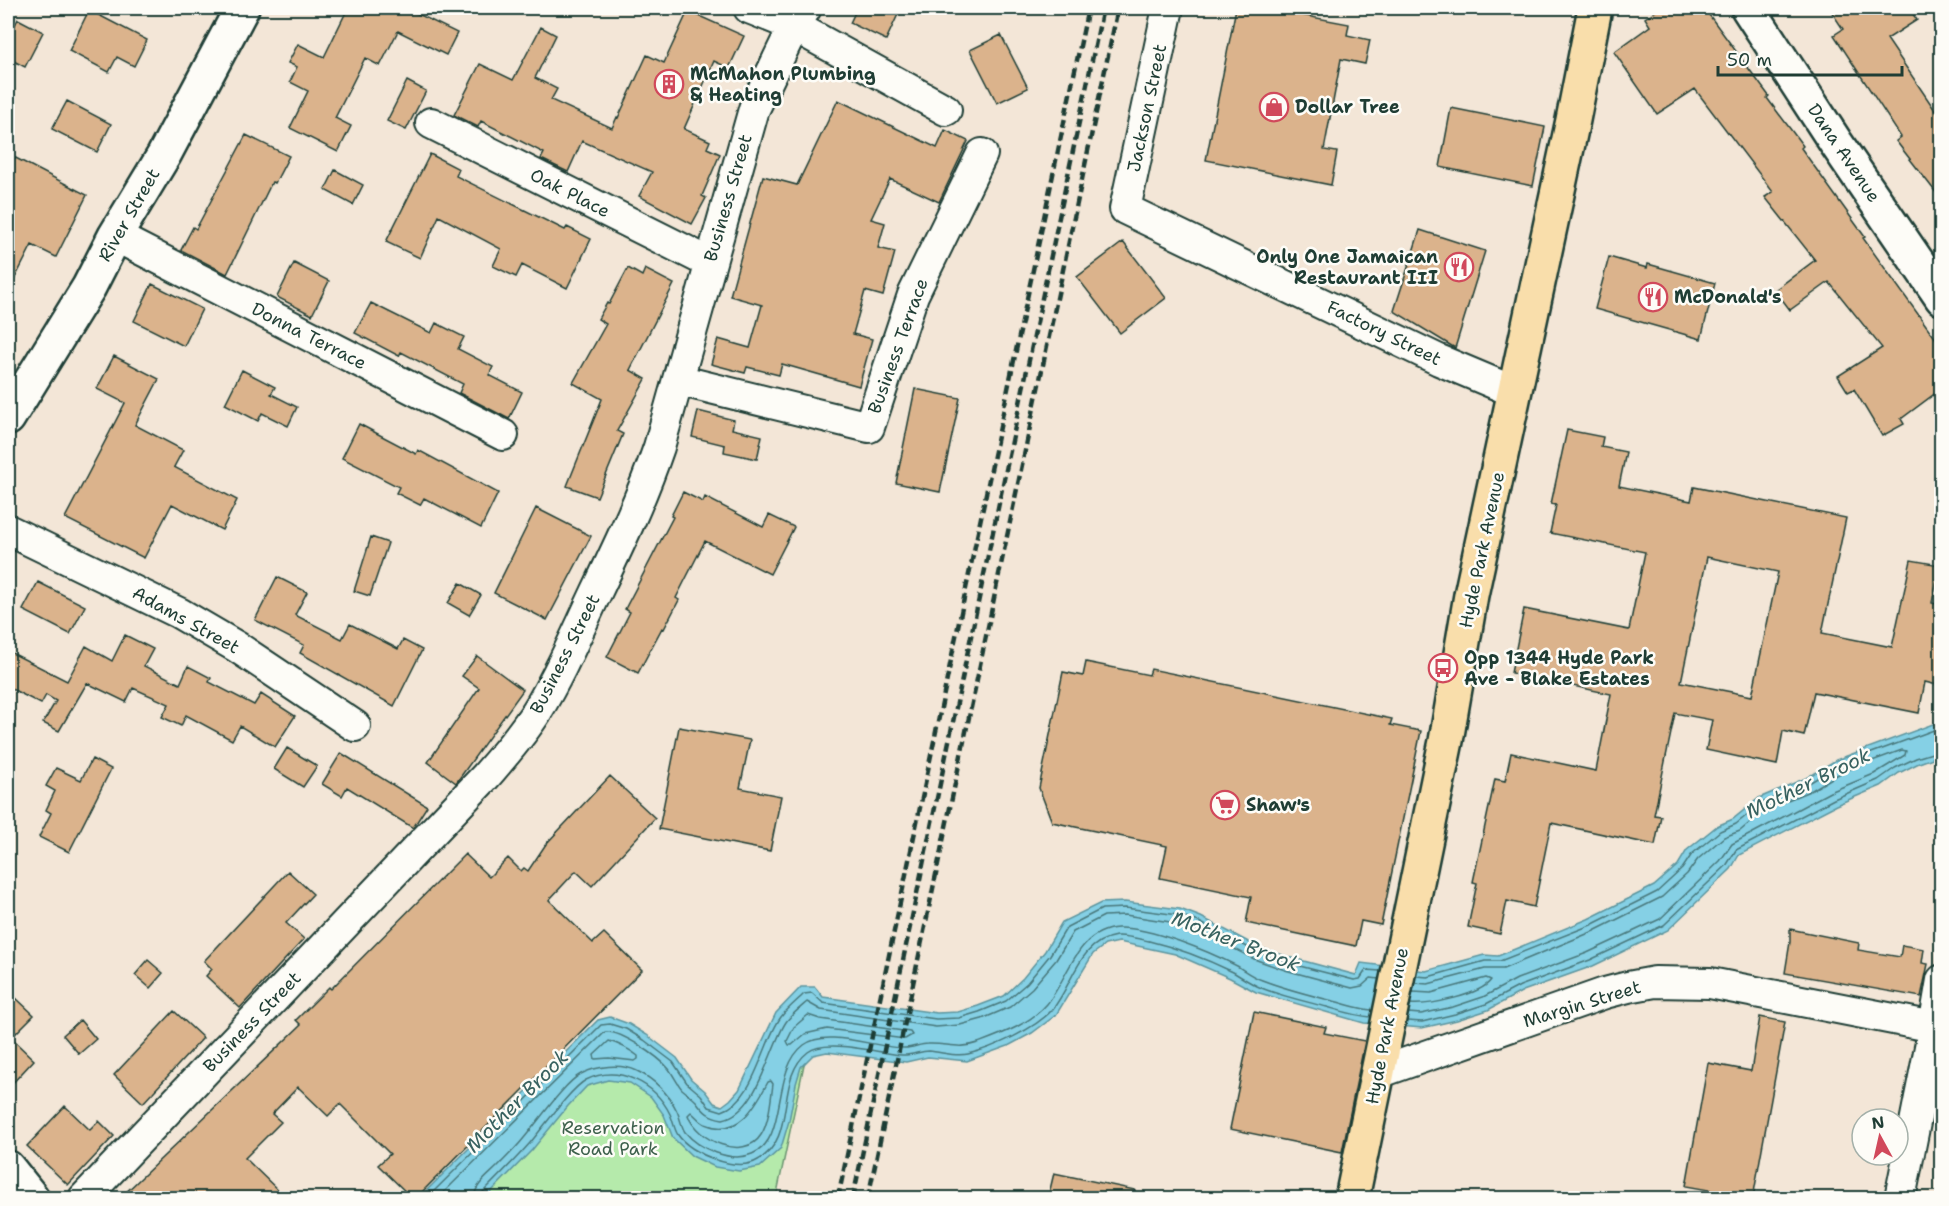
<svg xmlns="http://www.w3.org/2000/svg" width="1949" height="1206" font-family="'Shantell Sans',sans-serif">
<rect width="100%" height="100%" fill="#f3e6d7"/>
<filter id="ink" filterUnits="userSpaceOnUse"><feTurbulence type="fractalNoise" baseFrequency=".0167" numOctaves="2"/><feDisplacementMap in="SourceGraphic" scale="12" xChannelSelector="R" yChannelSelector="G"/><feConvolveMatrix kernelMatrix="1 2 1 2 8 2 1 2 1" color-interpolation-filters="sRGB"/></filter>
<g filter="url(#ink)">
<!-- green -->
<path fill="#b5eaab" stroke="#6a9470" stroke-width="1.5" d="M807,1050l-31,148h-297l104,-117 32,-10 30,9 35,57z"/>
<!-- water -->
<path fill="#85d0e5" stroke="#5c959e" stroke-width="1.5" d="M1941,721v34l-22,8 -20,10 -18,13 -45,19 -97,50 -8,14 -63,61 -75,36 -70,25 -35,19 -31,10 -35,8 -58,-5 -108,-31 -26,-14 -55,-24 -56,-12 -14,3 -12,9 -37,61 -24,18 -24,13 -41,15 -39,-4 -22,5 -79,-10 -14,3 -12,12 -5,17 -7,37 -8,27 -21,19 -21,4 -24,-4 -23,-11 -19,-18 -9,-23 -13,-18 -21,-14 -22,-3 -21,6 -19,20 -36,44 -47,48h-66l179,-178 12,-3 19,7 18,11 30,23 14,21 14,12 9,12 8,3 8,-6 9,-10 37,-77 25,-26h14l8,10 114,16 21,-1 20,-6 26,-10 19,-18 22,-27 17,-29 39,-19 24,-1 55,7 21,8 57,30 31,10 67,18 5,-12 65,8 58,-16 14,1 90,-37 66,-33 24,-21 9,-15 30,-24 16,-7 26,-21 47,-20 30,-18z"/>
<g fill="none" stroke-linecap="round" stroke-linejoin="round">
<!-- shore -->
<path stroke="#48787b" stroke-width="1.5" d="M1416,976l12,1 57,-16h15l91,-36 66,-33 25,-23 10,-15 28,-23 16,-7 26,-21 47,-20 30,-18 103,-38
M1410,1004c18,2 71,-9 81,-24l-5,-2 -55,15 -18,-1
M1408,1013l13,1 32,-7 30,-10 34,-18 70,-26 73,-34 60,-58 12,-17 98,-52 44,-18 31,-19 1,-4 -4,-1 -60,22 -30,18 -46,19 -26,22 -16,6 -26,22 -11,15 -25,23 -68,34 -91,38h-18l-57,15 -13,-1
M808,1015l12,4 90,13 2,3 -7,4 -78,-10 -22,5 -13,11h-3l-2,-4 7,-14z
M1407,1021l15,1 33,-8 31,-10 34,-18 70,-26 74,-35 62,-59 10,-16 98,-51 44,-19 17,-12 21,-10 26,-8
M609,1041c10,3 20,8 29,15v3l-3,2 -26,-3 -14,1 -1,-4z
M771,1081l2,3c-2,15 -4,39 -12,51 -17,27 -65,5 -73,-20l3,-3c5,4 8,9 14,12 33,14 50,-17 63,-42z
M427,1198l174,-173 9,-1 16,5 18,11 29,22 14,21 14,12 8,12 13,4c33,-11 40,-68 59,-94 6,-8 16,-16 23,-23l8,-1 11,10 113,16 23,-1 20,-6 27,-11 21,-18 23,-28 17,-28 35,-18 23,-1 54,7 20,7 58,30 31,11 66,17 6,-1 6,-9 14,1
M438,1198l167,-166c16,-2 54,25 64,37 5,7 8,14 13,20 5,4 10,8 14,12 8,11 13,16 27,18 35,-7 46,-71 63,-97 5,-7 14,-14 21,-20l14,8 115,17 24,-2 22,-6 28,-12 22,-19 24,-28 17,-28 31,-16 21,-1 52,8 19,6 58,30 31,11 67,18 10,-2 9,-8 8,1
M474,1198c1,-13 14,-22 23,-31 9,-9 19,-19 27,-29 13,-15 41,-56 57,-64 15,-8 40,-11 56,-3 17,8 32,23 40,40 3,6 4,15 8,21 14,17 46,31 67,22 37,-14 18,-83 52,-109 23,-18 74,4 101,3 8,0 15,-4 23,-4 19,-1 30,6 50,-1 24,-9 52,-19 69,-39 22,-27 29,-73 71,-76 32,-1 90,23 119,38 8,5 16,11 25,14 23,9 48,15 71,21 13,3 26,8 39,9
M482,1198l1,-6c16,-16 32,-32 47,-49 12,-14 41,-55 56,-63 32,-16 69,3 84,34 3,6 4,15 8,21 13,19 59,38 80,25 40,-22 16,-82 50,-108 18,-14 71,1 94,3 9,1 18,-4 27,-4 13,1 27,6 39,3 25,-6 67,-25 84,-44 21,-25 26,-68 64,-74 10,-1 23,3 33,5 29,7 57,18 84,31 8,5 16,10 24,14 22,10 47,15 70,21 14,4 29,9 44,10"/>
</g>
<!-- building -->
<path fill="#dbb38c" stroke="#1f3d34" stroke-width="1.5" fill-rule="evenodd" d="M348,8h58l51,25 -11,22 -48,-24 -18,35 -15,-8 -30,60 16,8 -13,26 -48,-24 18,-37 -18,-9 7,-15 -9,-4 10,-19 26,13z
M857,8h44l-15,32 -36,-17z
M1236,8h28l85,16 -2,11 23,5 -5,24 -24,-5 -17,91 13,2 -6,33 -125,-25z
M1660,8h44l65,88 -2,2 36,48 -2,2 64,89 -2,1 78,108v43l-40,30 3,5 -22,12 -28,-47 -6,3 -10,-16 44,-28 -53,-66 -39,28 -15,-20 40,-30 -50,-63 8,-5 -78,-103 -38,25 -43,-62 36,-26 -5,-8z
M1829,8h80l8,12 -30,19 54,80v80l-45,-58 5,-4 -67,-102 9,-6z
M89,10l58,30 -13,26 -17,-9 -8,15 -40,-21z
M688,11l56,25 -15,32 -15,-7 -30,68 26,12 -3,7 13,6 -18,42 4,2 -14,26 -53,-28 13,-24 -70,-31 -14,31 -27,-13 3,-6 -63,-32 -3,6 -24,-12 26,-51 33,16 28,-53 15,8 -21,43 22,11 -6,11 61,28 5,-11 1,1 29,-63 17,8z
M18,19l25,13 -18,35 -17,-9v-19z
M1001,35l27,53 -31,15 -27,-53z
M407,81l19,10 -20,39 -19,-9z
M838,100l99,48 8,-18 23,11 -29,61 -49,-23 -19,40 14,4 -7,25 17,4 -12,44 -18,-5 -12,43 19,5 -13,47 -77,-22 -3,11 -32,-8 -2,6 -34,-9 7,-25 32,9 12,-43 -32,-9 33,-120 34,9z
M67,101l44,23 -14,28 -45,-23z
M1451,108l94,19 -12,59 -93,-19z
M246,135l43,21 -14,27 -3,-1 -45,92 -46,-24 12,-23 3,2z
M8,154l79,41 -31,62 -24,-12 -24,47z
M430,154l29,15 -3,7 109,54 2,-3 24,12 -24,49 -45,-23 -6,12 -23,-11 8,-17 -62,-33 -19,42 -34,-16z
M335,170l28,15 -10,20 -28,-15z
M1420,230l65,21 -30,97 -61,-37z
M1123,242l43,56 -46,35 -43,-56z
M1609,257l38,11 1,-4 67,19 -14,56 -106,-30z
M294,263l35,18 -17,34 -35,-18z
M628,268l14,8 3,-7 29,15 -44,86 16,9 -29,52 6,3 -26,63 -30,-11 35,-87 -29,-16 33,-59 -8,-5 9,-16 2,1z
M152,284l50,25 -18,37 -50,-25z
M371,303l60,30 5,-10 28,14 -6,12 35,18 -4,8 33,17 -13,27 -50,-26 4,-9 -62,-32 -2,4 -44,-23z
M114,356l45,23 -24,46 48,25 -9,17 63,33 -15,30 -50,-26 -28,54 -79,-40 60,-115 -28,-14z
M242,370l33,17 -4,7 26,13 -9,19 -26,-13 -4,8 -33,-17z
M915,389l45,9 -20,94 -44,-9z
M698,411l36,9 -2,9 30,7 -5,23 -33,-7 1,-7 -33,-8z
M359,424l57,30 2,-4 80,43 -17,35 -57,-30 -4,7 -24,-12 3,-6 -57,-29z
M1567,430l36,7 -2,10 25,5 -7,34 72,15 3,-14 152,31 -24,115 70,14 19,-87 29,5 -8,38 9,2v81l-16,-4 -6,31 -105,-21 -10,44 -21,-5 -6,34 -71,-15 6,-30 -37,-7 -21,102 7,1 -6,29 -104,-22 -17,84 -27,-6 -7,33 -32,-7 9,-44 -4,-1 22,-103 10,2 6,-28 85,18 15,-77 -100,-21 13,-64 105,21 16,-78 -95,-19 6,-28 -5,-1zM1707,557l71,15 -26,124 -71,-14z
M683,492l20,10 2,-5 58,30 6,-12 25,12 -24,47 -65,-33 -29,57 3,2 -15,29 -2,-1 -24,45 -31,-16 23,-45 -5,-3 48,-92 -2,-1z
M536,508l55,28 -44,84 -53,-27z
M371,537l17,6 -18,53 -16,-5z
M277,577l30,15 -12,23 47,24 8,-15 48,25 5,-9 19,10 -28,56 -94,-53 4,-8 -49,-25z
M38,582l47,24 -15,28 -47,-24z
M460,583l21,12 -12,20 -21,-12z
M125,635l28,14 -9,17 36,18 8,-18 23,12 -2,4 45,23 7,-11 34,22 -20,31 -35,-21 -8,14 -46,-25 -5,11 -19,-9 7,-13 -36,-16 -7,14 -39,-19 -28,48 -16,-8 13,-22 -10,-6 -5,9 -33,-17v-36l59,30 19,-35 26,15z
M477,656l46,34 -67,93 -28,-21 51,-74 -17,-12z
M1086,662l63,13 2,-6 241,50 -2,6 31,6 -40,194 -20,-4 -5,25 -110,-23 5,-26 -91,-19 7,-32 -115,-24 -13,-34 24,-116 20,4z
M679,727l71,13 -10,48 41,8 -11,55 -111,-22z
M287,748l30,18 -14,21 -29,-18z
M341,753l86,53 -14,22 -66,-41 -5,9 -20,-12z
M92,759l19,10 -42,83 -30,-15 12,-24 -5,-3 9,-19 -9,-5 10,-18 25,12z
M610,776l45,42 -63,68 -16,-15 -27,29 44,43 11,-10 38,37 -226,228h-4l-34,-33 12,-11 -50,-50 -12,12 -30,-29 -26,27 9,8 -36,36 41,40h-166l181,-173 -5,-5 33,-33 2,2 134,-135 24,23 19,-19 13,13 3,-3 4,3 18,-27z
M288,871l25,23 -27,29 18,16 -64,69 -34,-32 6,-7 -8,-8z
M1790,929l69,14 -1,7 42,7 2,-12 22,4 -2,14 6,1 -7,33 -136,-24 5,-31z
M148,960l15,13 -13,15 -15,-13z
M16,998l18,17 -23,23 23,22 -26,28v-81z
M174,1011l29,27 -60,65 -29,-28z
M1254,1012l72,15 -2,6 41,8 -23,111 -112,-23z
M1760,1017l25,5 -32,176 -67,-12 22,-123 43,8z
M80,1020l16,19 -17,15 -16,-19z
M65,1106l25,24 9,-9 15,15 -46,49 -41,-39z
M1054,1173l81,17 -1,8h-86z"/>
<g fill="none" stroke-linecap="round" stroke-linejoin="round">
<!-- minor casing -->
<g stroke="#1f3d34" stroke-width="34">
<path id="minor" d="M749,8l45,18 152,84
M1168,8l-43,201 314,151 76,32
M431,123l279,140
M115,236l388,199
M678,380l191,47 44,-132 69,-141
M8,530l171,83 58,34 118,79
M1378,1073l227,-80 23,-6 27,-5 55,1 224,44
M84,1198l402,-422c18,-21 36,-41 51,-65 23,-37 40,-78 59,-118 23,-48 46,-96 63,-146l95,-338 40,-83 12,-18
M1900,1198l34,-171 8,-47"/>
</g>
<!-- tertiary casing -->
<g stroke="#1f3d34" stroke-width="38">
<path id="tertiary" d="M1748,8l88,135 106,155"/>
</g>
<!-- secondary casing -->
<g stroke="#1f3d34" stroke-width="38">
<path id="secondary" d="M8,418l81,-131 26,-51 49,-81 78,-147
M8,1168l24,30"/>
</g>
<!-- primary casing -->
<g stroke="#1f3d34" stroke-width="38">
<path id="primary" d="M1352,1198l94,-457 25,-146 102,-475 22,-112"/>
</g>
<!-- minor -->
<use href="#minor" stroke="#fdfcf7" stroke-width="30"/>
<!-- tertiary -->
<use href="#tertiary" stroke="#fdfcf7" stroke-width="33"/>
<!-- secondary -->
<use href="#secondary" stroke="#fdfcf7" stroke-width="33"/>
<!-- primary -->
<use href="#primary" stroke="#f9deab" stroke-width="33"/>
<!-- rail -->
<path stroke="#1f3d34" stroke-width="4.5" stroke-dasharray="9 4.5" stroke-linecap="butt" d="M838,1198l250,-1190
M853,1198l250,-1190
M868,1198l250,-1190"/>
</g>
</g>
<!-- icons -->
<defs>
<g id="building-ring" transform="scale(1.5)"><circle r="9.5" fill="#fdfcf7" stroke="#d1495b" stroke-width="1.5"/><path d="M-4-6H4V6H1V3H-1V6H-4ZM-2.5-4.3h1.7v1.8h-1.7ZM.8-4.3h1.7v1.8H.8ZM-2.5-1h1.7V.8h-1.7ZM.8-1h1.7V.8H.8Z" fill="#d1495b"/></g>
<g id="shop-ring" transform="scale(1.5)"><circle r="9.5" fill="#fdfcf7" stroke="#d1495b" stroke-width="1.5"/><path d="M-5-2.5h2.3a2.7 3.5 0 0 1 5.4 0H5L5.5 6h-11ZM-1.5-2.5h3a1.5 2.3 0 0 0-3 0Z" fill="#d1495b"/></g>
<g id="restaurant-ring" transform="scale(1.5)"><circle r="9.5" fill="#fdfcf7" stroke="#d1495b" stroke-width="1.5"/><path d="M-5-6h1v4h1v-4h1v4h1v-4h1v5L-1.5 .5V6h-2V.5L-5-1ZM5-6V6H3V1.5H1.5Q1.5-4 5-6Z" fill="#d1495b"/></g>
<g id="bus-ring" transform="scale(1.5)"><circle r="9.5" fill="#fdfcf7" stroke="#d1495b" stroke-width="1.5"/><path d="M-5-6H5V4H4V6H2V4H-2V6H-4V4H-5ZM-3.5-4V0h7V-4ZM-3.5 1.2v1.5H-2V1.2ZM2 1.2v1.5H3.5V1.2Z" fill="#d1495b"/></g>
<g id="supermarket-ring" transform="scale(1.5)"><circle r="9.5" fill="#fdfcf7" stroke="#d1495b" stroke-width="1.5"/><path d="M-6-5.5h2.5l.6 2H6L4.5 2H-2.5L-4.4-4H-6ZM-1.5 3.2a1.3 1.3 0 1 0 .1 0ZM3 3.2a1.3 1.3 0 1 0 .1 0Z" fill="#d1495b"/></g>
</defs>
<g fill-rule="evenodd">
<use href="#building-ring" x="669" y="84"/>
<use href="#shop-ring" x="1274" y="107"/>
<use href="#restaurant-ring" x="1459" y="267"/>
<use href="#restaurant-ring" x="1653" y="297"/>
<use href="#bus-ring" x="1443" y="668"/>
<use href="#supermarket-ring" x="1225" y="805"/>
</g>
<g text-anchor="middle" stroke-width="5" stroke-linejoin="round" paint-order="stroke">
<!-- poi labels -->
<g font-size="18" font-weight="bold" fill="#1f3d34" stroke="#fdfcf7" text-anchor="start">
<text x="690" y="80">McMahon Plumbing<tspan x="690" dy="21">&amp; Heating</tspan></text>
<text x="1295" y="113">Dollar Tree</text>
<text x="1438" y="263" text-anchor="end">Only One Jamaican<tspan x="1438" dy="21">Restaurant III</tspan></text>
<text x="1674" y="303">McDonald's</text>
<text x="1464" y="664">Opp 1344 Hyde Park<tspan x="1464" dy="21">Ave - Blake Estates</tspan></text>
<text x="1246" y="811">Shaw's</text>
</g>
<!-- street labels -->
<g font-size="18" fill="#1f3d34" stroke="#fdfcf7">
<text transform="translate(1147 108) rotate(-78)" y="6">Jackson Street</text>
<text transform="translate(1844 153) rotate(56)" y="6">Dana Avenue</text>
<text transform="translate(570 193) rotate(27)" y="6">Oak Place</text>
<text transform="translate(728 198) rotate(-74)" y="6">Business Street</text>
<text transform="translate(129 215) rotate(-60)" y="6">River Street</text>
<text transform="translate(1384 333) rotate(26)" y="6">Factory Street</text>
<text transform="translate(309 336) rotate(27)" y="6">Donna Terrace</text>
<text transform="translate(898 346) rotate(-70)" y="6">Business Terrace</text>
<text transform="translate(1482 550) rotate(-78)" y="6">Hyde Park Avenue</text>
<text transform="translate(186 620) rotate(29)" y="6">Adams Street</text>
<text transform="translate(565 654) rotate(-63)" y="6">Business Street</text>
<text transform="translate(1582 1004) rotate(-17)" y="6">Margin Street</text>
<text transform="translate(252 1022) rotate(-46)" y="6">Business Street</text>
<text transform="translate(1387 1026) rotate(-79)" y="6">Hyde Park Avenue</text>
</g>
<!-- park labels -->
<g font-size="18" fill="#3d604c" stroke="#fdfcf7">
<text x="613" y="1134">Reservation<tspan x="613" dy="21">Road Park</tspan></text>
</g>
<!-- water labels -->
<g font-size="20" font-style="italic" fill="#386260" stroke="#fdfcf7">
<text transform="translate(1808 783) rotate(-26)" y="7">Mother Brook</text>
<text transform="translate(1236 941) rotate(21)" y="7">Mother Brook</text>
<text transform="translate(517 1101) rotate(-45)" y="7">Mother Brook</text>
</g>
</g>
<!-- margin -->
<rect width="1949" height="1206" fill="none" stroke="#fdfcf7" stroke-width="30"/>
<rect x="15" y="15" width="1919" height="1176" fill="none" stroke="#1f3d34" stroke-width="2" filter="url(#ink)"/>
<!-- north arrow -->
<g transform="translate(1880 1137) rotate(352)"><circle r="28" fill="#fdfcf7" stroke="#a4b0a9" stroke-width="1.5"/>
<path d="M0-4.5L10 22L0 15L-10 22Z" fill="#d1495b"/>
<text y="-9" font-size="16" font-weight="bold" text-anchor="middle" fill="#1f3d34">N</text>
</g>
<!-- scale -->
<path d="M1718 66v9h184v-9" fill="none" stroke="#1f3d34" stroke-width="3"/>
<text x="1727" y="66" font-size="18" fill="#1f3d34" stroke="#fdfcf7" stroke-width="4.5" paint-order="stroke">50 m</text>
</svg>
